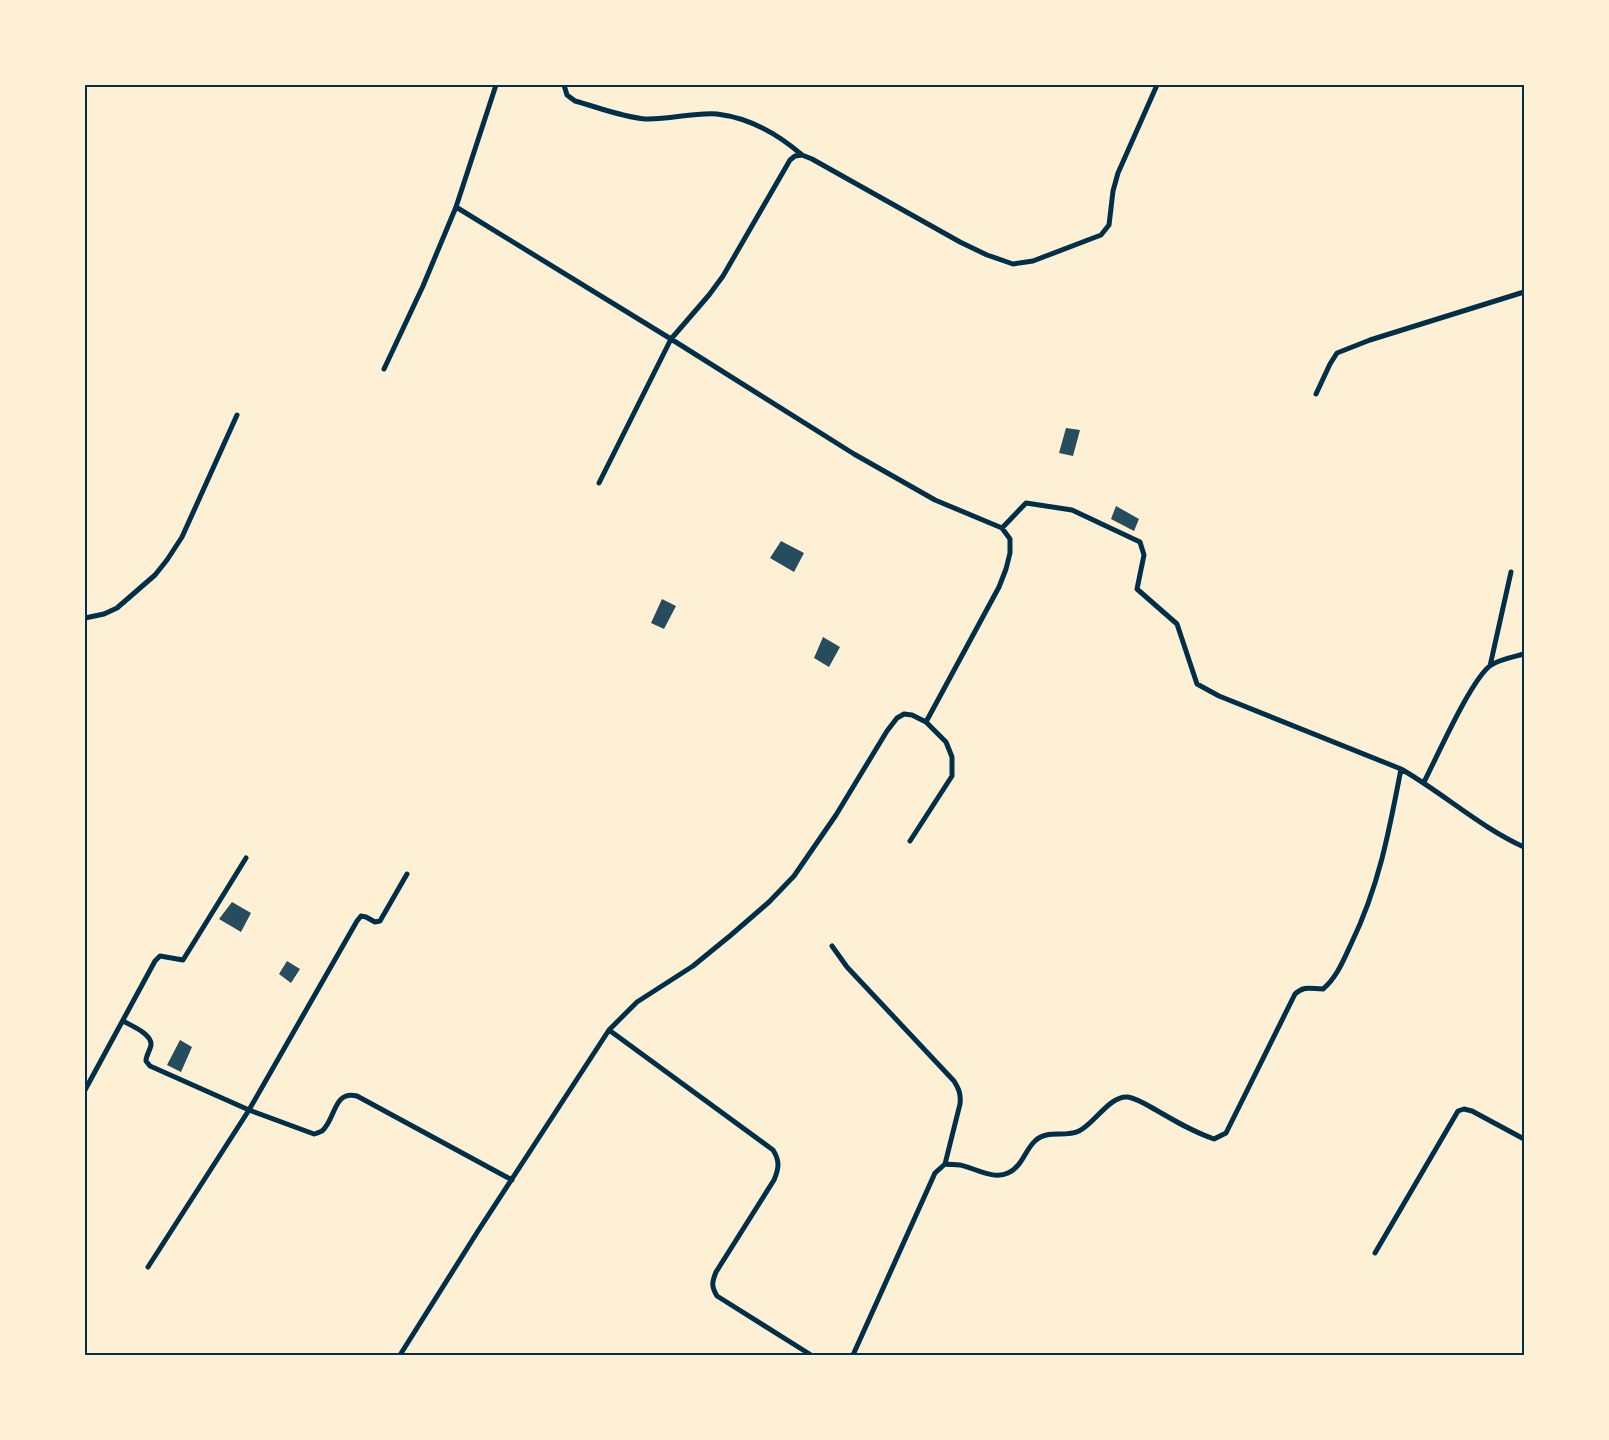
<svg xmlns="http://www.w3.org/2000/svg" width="1609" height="1440" font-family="'Exo 2',sans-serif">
<rect width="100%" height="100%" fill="#fdf0d5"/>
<!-- building -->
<path fill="#264d5e" d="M1066,428l14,2 -7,26 -14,-3z
M1116,506l23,13 -5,12 -23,-12z
M781,541l23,12 -10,19 -24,-14z
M662,599l14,7 -12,23 -13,-6z
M823,637l17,10 -11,20 -15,-9z
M232,902l19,11 -10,19 -22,-13z
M287,961l13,8 -9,14 -12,-9z
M180,1040l12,7 -11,25 -14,-7z"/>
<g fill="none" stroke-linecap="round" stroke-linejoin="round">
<!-- minor -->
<path stroke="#003049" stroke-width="5" d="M564,85l3,10 8,6c22,6 47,16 70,18 24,1 49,-7 72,-5 33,4 61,20 85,41
M456,207l215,132 183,115 81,46 67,28 8,11v14l-4,16 -7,18 -73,135
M384,369l39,-83 33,-79 40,-122
M1316,394l14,-30 7,-11 33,-13 154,-48
M599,483l72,-144 38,-44 14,-19 67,-116 5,-4 7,-1 10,4 148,83 27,13 26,9 20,-3 68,-26 8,-10 4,-34 5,-18 39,-88
M1002,528l24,-25 46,7 68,32 4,13 -7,34 40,35 20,60 22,12 182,73c42,24 79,58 123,78
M85,618l19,-4 13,-6 38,-33 12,-15 15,-23 55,-122
M1490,666l21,-94
M1424,782c13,-25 47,-103 67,-117 10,-6 22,-8 33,-11
M832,946l15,21 107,114c5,8 7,13 6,23l-15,60
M123,1021c9,5 29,13 28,24 -1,6 -5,10 -5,16l4,5 99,44 65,24c1,0 8,-3 8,-3 14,-12 11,-41 35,-35l155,84
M609,1030l164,120c7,11 6,18 1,30l-58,92c-4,10 -5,14 1,24l94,59
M85,1090l70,-129 5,-5 23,4 63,-102
M1375,1253l83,-142 6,-2 8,2 52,28
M148,1267l101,-157 108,-189 4,-5 5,1 9,5 5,-1 27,-47
M400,1355l78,-124 131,-201 28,-28 56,-36 38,-31 38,-33 25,-26 42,-61 51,-84 10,-13 7,-4 8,1 14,7 20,20 6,15v19l-42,65
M853,1355l82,-182 10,-9c5,1 10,0 15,1 15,3 33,15 48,8 14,-6 17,-23 27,-32 12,-12 30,-3 44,-10 15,-7 31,-36 49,-34 10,2 19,8 28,13 19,11 37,22 58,29l12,-6 69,-139c9,-9 17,-5 28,-5 14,-12 20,-28 28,-45 28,-58 38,-112 50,-175"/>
</g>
<!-- border -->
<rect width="1609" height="1440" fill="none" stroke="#fdf0d5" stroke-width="172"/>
<rect x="86" y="86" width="1437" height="1268" fill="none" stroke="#003049" stroke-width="2"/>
</svg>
